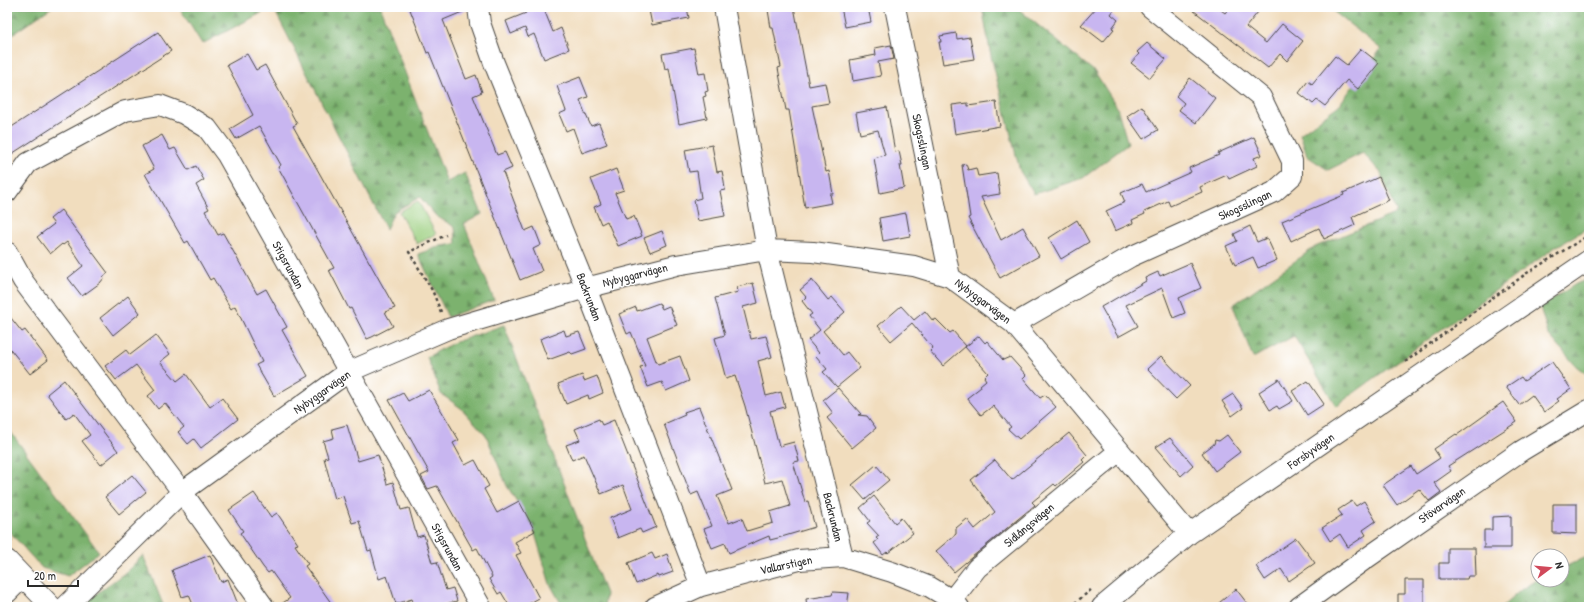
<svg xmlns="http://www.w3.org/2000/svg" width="1596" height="614" font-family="'Patrick Hand',sans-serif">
<defs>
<pattern id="forest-firs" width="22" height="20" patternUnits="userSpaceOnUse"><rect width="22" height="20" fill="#7cb26e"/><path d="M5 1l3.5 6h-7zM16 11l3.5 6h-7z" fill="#66915b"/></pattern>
</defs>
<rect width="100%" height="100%" fill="#fff"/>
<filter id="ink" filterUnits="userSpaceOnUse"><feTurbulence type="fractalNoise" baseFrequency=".025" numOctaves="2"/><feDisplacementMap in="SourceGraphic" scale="8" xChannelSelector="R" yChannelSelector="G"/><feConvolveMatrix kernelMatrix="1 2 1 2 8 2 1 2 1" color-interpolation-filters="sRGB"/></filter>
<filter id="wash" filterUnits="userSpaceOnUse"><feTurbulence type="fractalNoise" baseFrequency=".012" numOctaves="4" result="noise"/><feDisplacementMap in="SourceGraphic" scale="16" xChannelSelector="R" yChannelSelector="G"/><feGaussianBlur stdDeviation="0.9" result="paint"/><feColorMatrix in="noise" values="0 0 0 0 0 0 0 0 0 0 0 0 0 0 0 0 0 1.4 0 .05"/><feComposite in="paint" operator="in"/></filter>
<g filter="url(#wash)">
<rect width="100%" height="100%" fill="#f1ddbe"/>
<!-- forest -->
<path fill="url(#forest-firs)" stroke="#546e4c" d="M7,7h45l-45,31z
M179,7h94l-71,37z
M273,7h107l67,175 18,-9 17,41 -18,10 30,76 -46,17 -30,-63 23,-8 15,-2 -1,-17 -19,-11 -16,-19 -26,15 -8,17z
M982,7h34l79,65 22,35 11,37 -45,34 -49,16 -14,-23 -29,-115z
M1328,7h261v220l-35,21 -218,158 -42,-70 -41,22 -20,-53 82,-58 82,-34 -16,-40 -18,-20 -35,17 -21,-14 -7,-22 39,-29 42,-56z
M1589,279v97l-13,-10 -28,-32 -8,-27 36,-23z
M504,325l102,269 -2,13h-41l-13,-23 -17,-57 -26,-41 -21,-51 -25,-27 -20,-14 -14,-37 26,-14z
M7,427l92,125 -31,24 -26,-8 -35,-39z
M143,555l21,52h-73l-2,-8 37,-27z
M1589,556v51h-87l20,-18 16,-10 24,1v-12z"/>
<!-- park -->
<path fill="#9bcf7f" stroke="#637d55" d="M418,201l18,33 -19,10 -18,-32z"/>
<g id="blocks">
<!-- building -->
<path fill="#c8b6f0" d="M409,7h58v3l-24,10 23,59 10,-4 6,17 -9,4 24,59 8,-3 7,16 -9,4 22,59 9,-4 7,18 -8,4 9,22 -22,9 -91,-228 -2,1z
M524,7h19l10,25 8,-4 8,21 -25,10 -10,-25 -6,3 -3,-9 -14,6 -5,-13 20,-8z
M659,7h28l2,11 -37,7 -3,-15 11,-1z
M770,7h24l15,79 16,-3 4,20 -17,3 14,66 3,-1 4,23h-3l2,9 -27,5 -16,-98h-3l-8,-42 3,-1 -8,-39h-2l-3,-18h2z
M841,7h27l3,15 -26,5z
M1097,7h19l-5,7 7,6 -6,8 2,1 -11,13 -22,-17z
M1189,7h28l8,6 5,-6h32l-16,20 20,16 16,-19 21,17 -16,20 -7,-7 -12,14z
M158,32l13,19 -164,106v-27z
M956,33l1,6 13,-2 4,22 -31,5 -4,-22h2l-1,-6z
M1147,43l19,16 -16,19 -19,-15 8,-9 -2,-2z
M891,45l3,14 -16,3 3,14 -28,5 -3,-21 26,-5 -1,-7z
M694,48l5,26 6,-1 3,18 -3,1 1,4 -3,1 4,21 -28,6 -10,-56 -4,1 -3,-15z
M1361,49l18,14 -21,26 -11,-9 -22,26 -8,-6 -4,4 -14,-11 9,-12 4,3 23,-28 12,9z
M247,54l9,16 9,-5 32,59 -4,2 102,182 -10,4 8,14 -21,11 -5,2 -16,-31 -2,1 -20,-39 5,-2 -56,-101 3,-2 -22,-39 -23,13 -6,-10 23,-14 -26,-50z
M580,77l8,20 -8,3 5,13 6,13 8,-3 8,21 -25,9 -9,-25 -7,3 -4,-10 -3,-7 7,-3 -9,-25z
M1190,78l25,20 -19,25 -17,-13 5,-7 -8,-7z
M996,102l4,24 -45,8 -3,-21h1l-1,-8 16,-2v3z
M1142,106l16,24 -15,9 -16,-23z
M887,107l8,45 4,-1 3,14h-2l4,23 -24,5 -6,-35 11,-3 -7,-25 -18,4 -4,-21z
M162,135l8,15 5,-2 13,22 8,-4 8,14 -8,5 13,24 -4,2 13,24 5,-2 34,61 9,-5 21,38 -5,3 26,46 -34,20 -18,-31 6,-3 -27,-56 -4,3 -18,-31 -3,2 -22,-39 -3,2 -40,-69 9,-5 -12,-23z
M1254,137l8,18 -8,3 3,8 -28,13 -2,-4 -27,12 2,5 -32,14 -2,-5 -24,11 1,2 -13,6 1,3 -18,8 -9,-20 19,-9 -4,-9 21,-9 4,8 45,-20 -2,-4 30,-13 -1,-2z
M712,145l5,27 5,-1 2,10 1,9 -5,1 5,25 -27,5 -4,-21 7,-2 -4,-27 -8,1 -4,-22z
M966,164l2,6 8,-2 2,8 19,-3 3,21 -19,3 20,43 22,-13 16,29 -39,22 -32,-60 2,-1 -8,-52z
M616,169l8,21 -9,3 11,26 8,-3 8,20 -24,10 -11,-25 -6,3 -7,-17 7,-3 -10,-25z
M1379,177l10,23 -37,17 3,8 -31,14 -5,-11 -28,13 -9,-20 62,-26 -1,-2z
M61,210l47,63 -5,4 1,1 -4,5 -18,13 -14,-18 15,-12 -16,-24 -4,3 -1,-1 -12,10 -13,-17 17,-13 -4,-5z
M906,213l4,23 -27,5 -4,-23z
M1077,220l12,22 -28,17 -12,-21z
M1250,226l7,16 10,-4 10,22 -19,8 -5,-11 -18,8 -9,-19 11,-5 -3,-7z
M662,231l5,14 -17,7 -6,-14z
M1190,263l11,25 -22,10 6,15 -12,5 -11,-30 -36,17 12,21 -20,11 -17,-30 45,-26 -1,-3 13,-6 2,4z
M812,280l16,20 4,-3 13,15 -22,19 20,24 4,-3 13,16 -23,19 -14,-15 4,-3 -11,-13 3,-3 -11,-13 12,-10 -11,-14 3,-2 -10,-13 4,-4 -6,-7z
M753,283l5,20 -15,4 8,32 15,-3 6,21 -14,4 8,35 15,-4 4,15 -15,4 9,35 15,-4 5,19 -6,1 12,40 3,-1 7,26 -37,11 -8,2 -1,-4 -40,17 -4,-10 -13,5 -8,-19 8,-3 -14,-34 -7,3 -27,-71 21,-9 -1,-3 15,-5 33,83 -15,6 12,27 13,-5 5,13 26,-8 -3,-11 20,-6 -8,-27 -17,4 -20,-77 -10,-30 -9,3 -11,-41 10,-3 -10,-37 23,-6 -1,-5z
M128,296l12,17 -27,22 -13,-17z
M659,303l3,6 7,-3 8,19 -30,12 9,24 2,3 22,-8 9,25 -23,10 -4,-9 -14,5 -8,-20 5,-1 -14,-34 -4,2 -8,-20 17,-7 1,4z
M901,306l13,14 11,-9 8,10 3,-2 14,14 3,-2 13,15 -23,20 -13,-15 3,-3 -21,-25 -21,18 -13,-15z
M7,313l15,19 3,-2 23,30 -18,14 -23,-29z
M564,330l2,6 13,-4 7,17 -14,5 -2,-2 -22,8 -8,-21z
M156,335l14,19 -10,8 17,19 9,-7 24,33 12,-9 16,21 -37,29 -7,-9 -6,5 -10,-12 6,-5 -19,-24 -7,6 -10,-13 7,-6 -19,-25 -20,15 -11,-14 21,-16 4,5z
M979,336l6,7 2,-2 16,19 7,-3 16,18 -3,3 17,20 5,-3 11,12 -37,32 -11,-10 3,-2 -18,-21 -12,9 -14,-17 14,-11 -1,-2 6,-5 -2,-3 4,-4 -23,-26z
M1161,356l29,30 -14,13 -29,-30z
M1552,362l19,27 -14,10 2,2 -15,11 -12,-17 -13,10 -13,-18 15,-10 3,4z
M582,375l2,6 13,-5 6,17 -14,6 -1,-4 -22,9 -8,-20z
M1279,379l14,22 -14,8 -2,-3 -7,4 -11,-18z
M64,380l54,71 -17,14 -19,-24 8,-6 -16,-22 -8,6 -19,-25z
M1308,381l16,23 -17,11 -15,-24z
M838,388l23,26 -3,1 9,1 9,12 -24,20 -25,-30 6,-5 -10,-13z
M429,390l30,50 -6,3 12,22 10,-5 14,26 -5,3 13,24 22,-12 16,30 -20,11 6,11 -5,2 23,43 -16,9h-13l-9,-15 -3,2 -9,-15 3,-2 -15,-29 -4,2 -36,-64 -9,3 -7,-13 8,-4 -40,-72 14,-7 5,8z
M1233,394l10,14 -11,8 -10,-15z
M1503,402l14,20 -69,44 3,5 -17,12 7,9 -12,9 -10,-12 -22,16 -14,-20 28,-19 5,8 24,-16 -6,-9 22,-15 1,1z
M599,419l3,6 12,-5 42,107 -14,6 -2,-4 -22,9 -8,-20 22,-9 -9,-24 -22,9 -17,-39 -12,5 -6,-15 14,-5 -5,-11z
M347,425l11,36 20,-6 9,29 6,-2 8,28 8,-2 8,29 7,-2 8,28 5,-1 9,28 7,-2 4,13 -23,6h-19l-3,-8 -16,5 -9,-28 -8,3 -8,-29 -3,1 -9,-30 -7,2 -9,-27 -8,3 -11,-41 4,-1 -5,-16 11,-3 -2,-9z
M1069,433l18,22 -5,5 2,2 -28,24 -2,-2 -22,18 3,3 -81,67 -18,-21 20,-17v-6l11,-9 8,10 20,-17 -24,-32 24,-20 17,20z
M1227,435l13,17 -25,19 -13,-18 12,-9 1,-4 4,1z
M1170,438l23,27 -12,11 -25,-29z
M876,465l13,15 -24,20 -13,-15z
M132,475l14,17 -27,22 -14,-17z
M254,493l17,24 6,-4 21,31 -3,1 13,19 -3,2 29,41h-57l13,-9 -19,-27 -3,2 -5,-6 -23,-34 3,-2 -14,-21z
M874,496l21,27 6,-5 12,15 -25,20 -1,-1 -4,3 -9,-12 4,-3 -2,-2 3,-2 -12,-13 3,-2 -10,-13z
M1352,501l4,5 8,-5 12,20 -13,9 3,5 -18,12 -8,-13 -10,7 -8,-13 20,-13 -4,-5z
M1553,504h24v30l-24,-1z
M1511,516v32h-27v-18h8v-13z
M1296,538l19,25 -26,18 -8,-12 -16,11 -9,-14z
M1448,548h27l1,28h-8l-1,3h-28v-16h9z
M652,553l3,6 12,-5 6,18 -14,5 -1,-2 -22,9 -8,-21z
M210,555l11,27 7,-3 11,28h-45l-5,-12 -7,2 -10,-27z
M1405,580h19v27h-26v-13h7z
M1236,589l14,18h-36z
M833,592l16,1 -2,14h-40l-1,-8 26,-4z"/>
</g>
</g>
<g filter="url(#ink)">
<use href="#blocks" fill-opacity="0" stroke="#494641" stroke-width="1"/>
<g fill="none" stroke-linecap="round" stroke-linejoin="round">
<!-- minor casing -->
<g stroke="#494641" stroke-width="22">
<path id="minor" d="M478,7l2,16 14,40 92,225 115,298
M724,7l43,243 76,307
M895,7l55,270
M7,192l21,-29 97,-52 35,-6 24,9 23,14 20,27 254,452
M7,252l16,29 159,211 82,115
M1014,324l116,-67 144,-65 18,-16v-15l-31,-64 -111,-90
M7,560l45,47
M7,593l16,-16
M65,607l117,-115 166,-120 100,-43 138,-41 90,-23 91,-15 46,2 101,14 36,11 64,47 175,210
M655,607l46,-21 98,-26 44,-3 49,15 38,15 22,13 7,7
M949,607l3,-7 25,-32 142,-117
M1102,607l87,-73 400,-274
M1299,607l65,-47 157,-109 68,-41"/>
</g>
<!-- path -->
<path stroke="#494641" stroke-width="2.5" stroke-dasharray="3 3" stroke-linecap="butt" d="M441,312l-9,-22 -23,-38 37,-17
M1405,362l122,-89 62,-38
M7,536l5,6
M1070,607l22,-18"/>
<!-- minor -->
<use href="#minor" stroke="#fff" stroke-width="20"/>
</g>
</g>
<g text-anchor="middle" stroke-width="3" stroke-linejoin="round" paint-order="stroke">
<!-- street labels -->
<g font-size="12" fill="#2b2b2b" stroke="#fff">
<text transform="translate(922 142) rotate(78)" y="4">Skogsslingan</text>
<text transform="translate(1245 205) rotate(-25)" y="4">Skogsslingan</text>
<text transform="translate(288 265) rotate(61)" y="4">Stigsrundan</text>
<text transform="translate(635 275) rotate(-14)" y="4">Nybyggarvägen</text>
<text transform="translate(589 297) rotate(69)" y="4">Backrundan</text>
<text transform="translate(983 301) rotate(37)" y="4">Nybyggarvägen</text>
<text transform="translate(322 392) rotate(-35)" y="4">Nybyggarvägen</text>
<text transform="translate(1311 451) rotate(-35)" y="4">Forsbyvägen</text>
<text transform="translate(1442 505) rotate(-35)" y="4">Stövarvägen</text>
<text transform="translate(833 517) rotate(76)" y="4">Backrundan</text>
<text transform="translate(1029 525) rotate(-40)" y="4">Sidlångsvägen</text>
<text transform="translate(447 547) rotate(61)" y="4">Stigsrundan</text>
<text transform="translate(786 565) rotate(-12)" y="4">Vallarstigen</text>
</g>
</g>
<!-- margin -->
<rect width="1596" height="614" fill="none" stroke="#fff" stroke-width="24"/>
<!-- north arrow -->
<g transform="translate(1550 568) rotate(74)"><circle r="19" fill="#ffffff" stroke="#aaaaaa"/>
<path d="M0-3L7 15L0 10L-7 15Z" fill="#d1495b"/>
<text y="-6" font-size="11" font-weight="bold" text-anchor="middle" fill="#2b2b2b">N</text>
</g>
<!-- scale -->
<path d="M28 580v6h50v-6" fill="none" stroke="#2b2b2b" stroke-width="2"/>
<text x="34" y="580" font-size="12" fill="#2b2b2b" stroke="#ffffff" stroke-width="3" paint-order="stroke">20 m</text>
</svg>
